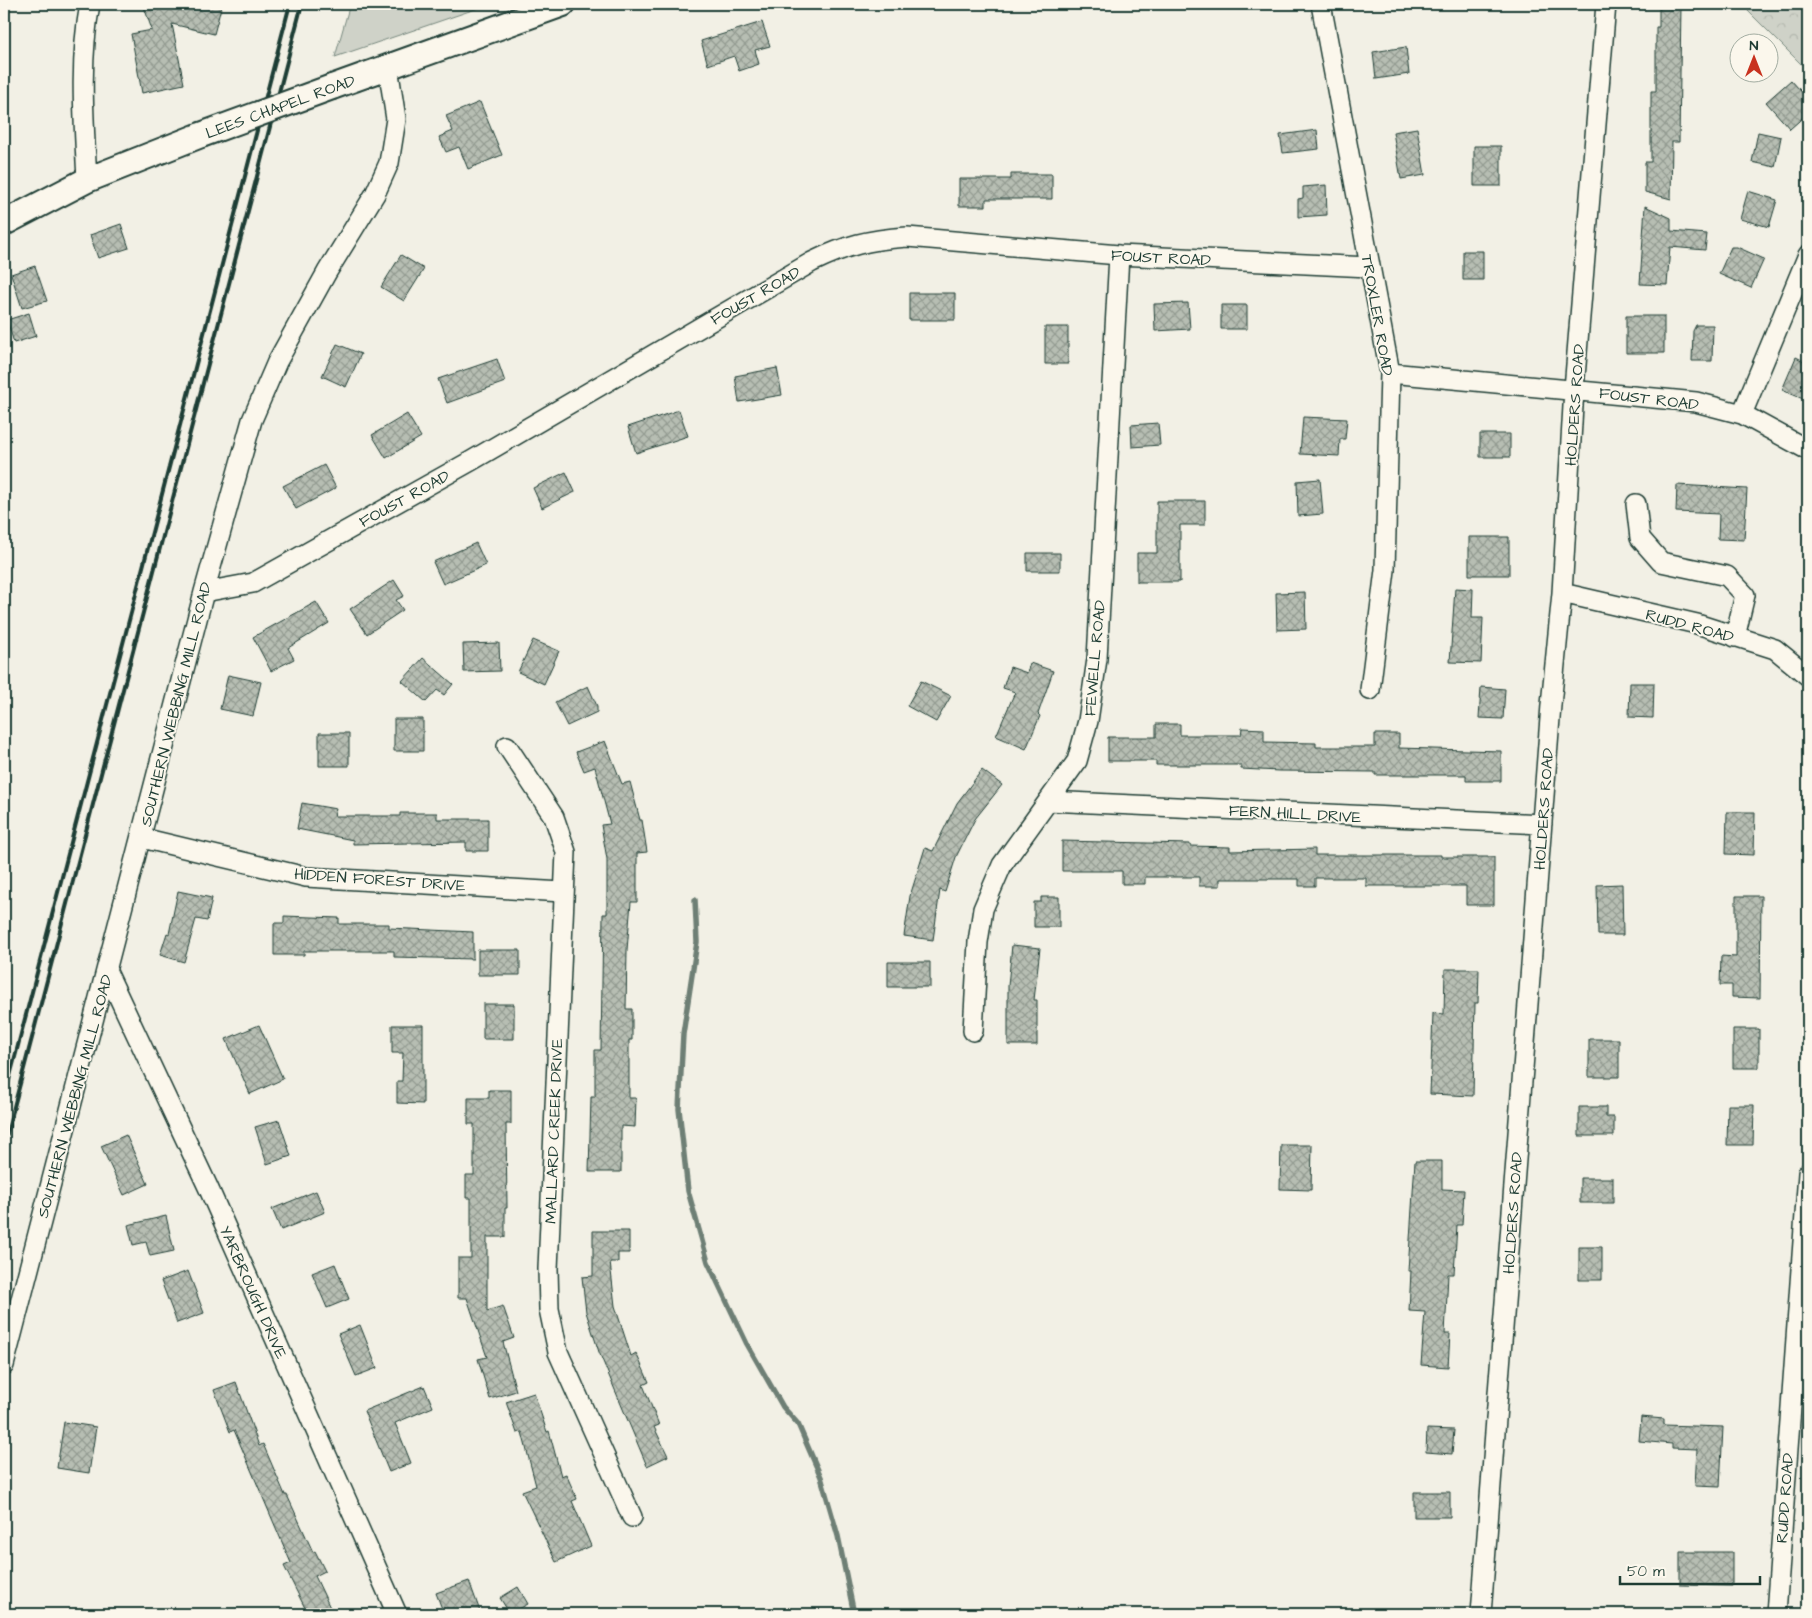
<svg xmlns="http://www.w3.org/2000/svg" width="1812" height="1618" font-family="'Architects Daughter',sans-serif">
<defs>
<pattern id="forest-crowns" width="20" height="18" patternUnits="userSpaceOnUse" patternTransform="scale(1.25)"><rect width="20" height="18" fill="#cfd2c8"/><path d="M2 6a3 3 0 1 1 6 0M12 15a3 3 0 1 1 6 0" fill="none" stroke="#b1b5ac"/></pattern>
<pattern id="building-cross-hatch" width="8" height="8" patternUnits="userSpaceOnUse" patternTransform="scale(1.25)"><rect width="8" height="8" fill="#b7beb3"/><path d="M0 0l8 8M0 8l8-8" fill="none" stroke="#949c92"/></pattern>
</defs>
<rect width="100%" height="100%" fill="#f2f0e5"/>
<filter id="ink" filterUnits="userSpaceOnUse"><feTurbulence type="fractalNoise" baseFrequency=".02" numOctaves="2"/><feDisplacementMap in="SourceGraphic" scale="10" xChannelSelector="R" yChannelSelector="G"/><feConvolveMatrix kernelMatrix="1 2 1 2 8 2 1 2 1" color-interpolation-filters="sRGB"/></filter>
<g filter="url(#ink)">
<!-- grass -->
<path fill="#cfd2c8" stroke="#77887e" d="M350,4h140l-155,53z"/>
<!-- forest -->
<path fill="url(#forest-crowns)" stroke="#77887e" d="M1749,4h59v67l-60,-60z"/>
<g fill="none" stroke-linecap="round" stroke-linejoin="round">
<!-- stream -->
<path stroke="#6e7f75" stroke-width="5.5" d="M1797,4l11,2
M695,900l2,42 -14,92 -4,75 9,82 20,71 39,82 36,63 15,17 23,53 17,59 16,78"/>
</g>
<!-- building -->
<path fill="url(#building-cross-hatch)" stroke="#1f3d34" d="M143,4h79l-8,30 -42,-10 12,60 -42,9 -11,-59 21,-4z
M1659,4h22l-2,138h-7l-1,57 -26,-7v-30h6v-71h5v-64h3z
M762,22l8,24 -15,4 4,14 -20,7 -5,-15 -26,9 -7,-24z
M1406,47l3,27 -33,5 -3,-27z
M1791,80l17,19v14l-18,16 -24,-27z
M480,102l22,53 -34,14 -9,-22 -13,5 -7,-15 14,-6 -7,-15z
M1417,128l8,47 -24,4 -8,-47z
M1317,130l2,19 -36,4 -3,-18z
M1758,132l23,5 -6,30 -23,-5z
M1474,146h27v40h-27z
M1011,174h41v25h-66v7h-27v-27h52z
M1326,185l1,30 -29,2v-18l5,-1v-11z
M1748,191l29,9 -8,27 -29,-8z
M1645,206l26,12v13l36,3 -2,16 -35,-3 -3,38 -27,-1z
M121,224l8,24 -31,10 -8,-23z
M1731,247h6l27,12 -13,29 -32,-14z
M1463,251h20v29h-20z
M401,255l23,14 -20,32 -23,-14z
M35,266l12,35 -25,7 -11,-34z
M909,293h46v27h-46z
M1188,303l2,26 -35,2 -1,-27z
M1221,305h26v24h-26z
M29,313l7,23 -22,7 -7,-23z
M1626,316h38v37h-38z
M1696,325h17l-1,36h-20l1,-30z
M1045,327h23v37h-23z
M337,344l24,10 -15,33 -24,-11z
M1796,357l12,6v38l-26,-11z
M497,359l8,23 -58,21 -9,-24z
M777,368l5,27 -43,7 -4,-26z
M679,410l9,26 -52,17 -8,-26z
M407,414l14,23 -35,21 -14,-23z
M1303,417l44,2 -2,20h-5l-1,17 -39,-2z
M1158,423l2,22 -28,2 -1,-22z
M1480,434h30v23h-30z
M324,465l12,23 -40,21 -13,-23z
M566,472l9,20 -33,16 -9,-20z
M1320,479l3,35 -25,2 -1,-35z
M1677,485l70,4 -3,51 -26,-1 1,-25 -43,-2z
M1157,501h48v24h-25v57h-43v-29h20z
M1469,537h40v38h-40z
M476,543l10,22 -43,19 -10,-22z
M1027,553h33v18h-33z
M394,580l10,16 -8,4 7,10 -36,24 -17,-25z
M1455,588l18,1 -1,29h11l-2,45 -31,-1z
M1305,592l1,37 -29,1 -1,-37z
M316,602l13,21 -41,25 6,11 -23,12 -18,-34z
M533,640l26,11 -15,33 -26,-12z
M499,643l1,28 -36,1 -1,-28z
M423,658l30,26 -9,11 -7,-5 -11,12 -24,-21z
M1030,663l23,8 -15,43 2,2 -14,33 -30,-13 19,-44 -12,-4 7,-21 17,6z
M228,675l33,7 -8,34 -33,-7z
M921,681l30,15 -15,26 -29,-16z
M1630,683h24l-1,35 -24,-1z
M588,686l9,20v6l-30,14 -12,-24z
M1481,687l24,2 -2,30 -24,-1z
M394,719h29v32h-29z
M1156,724h24v11h61l1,-7 22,1v13l52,1v4h59v-13h24v14l102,3v30h-35v-6h-91v-3l-96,-1 -38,-2v-4h-85v-4h-48v-24h48z
M319,733h30v33h-30z
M605,741l17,43 8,-2 10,38h2l5,32 -10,1v49h-6l-4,48 -1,59h6v31h-3v58h7l-1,29 -14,-1v46h-32l2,-75h4v-47h6l2,-136h4v-55l-6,-34 9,-1 -15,-57 -11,4 -8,-19z
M982,770l20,15 -27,34 -19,38 -11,35 -5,-2 -7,50 -29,-4 6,-40 15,-48 8,3 24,-48z
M302,803l34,6 -2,7h66v-3h37v6h51v32h-22v-9l-113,2v-4l-56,-11z
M1727,812h28l-1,43 -28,-1z
M1062,841l128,3v2l40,1v4l85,-2v6h126v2h53v48h-28v-19h-100v-8h-51v8h-16v-7h-79v7h-21v-9h-54v7h-23v-13h-60z
M1622,884l1,51h-25l-1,-50z
M178,891l34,7 -5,23 -11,-2 -12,43 -24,-7 7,-22 2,1z
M1736,896h25l-1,102 -28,-1v-12h-12l1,-29 15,1z
M1041,897h18v30h-25v-25h7z
M284,916l55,2v6h50v4l84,4v27l-79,-2v-6h-90v4h-30v-32h10z
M1012,945l28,3 -6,52h3v45h-29v-59z
M478,950h42v25h-42z
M888,962h42v25h-42z
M1445,969h34l-1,34h-3l-2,93 -43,-2 3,-81 11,1z
M483,1004h31v35h-31z
M259,1025l24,54 -33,15 -24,-55z
M392,1025h31v79l-26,-1v-22h5l1,-28h-11z
M1733,1029h26v39h-26z
M1589,1039h30v38h-30z
M489,1090h22v34h-5l1,84h-2v29h-18v74l16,-5 11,32 -11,4 13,49 -26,8 -12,-40 9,-2 -20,-59h-9v-40h13v-60h-5v-23h8v-51h-6v-26h21z
M1728,1105h26l-1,40h-26z
M1579,1107h27v10h8v19h-35z
M279,1120l12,36 -24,8 -12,-37z
M126,1135l22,49 -24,11 -23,-49z
M1281,1145h31l-1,45 -31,-1z
M1415,1161h27v28l22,1 -2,35h-5l-3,49h-6l-3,60h5l-2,33 -27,-2 4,-53 -16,-1 2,-40h-3z
M1580,1178h33v25h-33z
M316,1191l9,21 -44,18 -9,-21z
M166,1216l8,35 -24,5 -4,-14 -13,3 -5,-20z
M593,1231h36v22h-11v9h-8l5,44 16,50 5,-3 13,29 -6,3 16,40 -5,2 14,29 -21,10 -48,-114 -13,-40 -4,-35 11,-1z
M1579,1247h23v33h-23z
M335,1264l14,35 -22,9 -15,-35z
M188,1271l16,42 -27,10 -16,-42z
M360,1325l17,43 -21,8 -18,-42z
M236,1382l23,64 4,-2 22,51h2l26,57 2,-1 10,20 -10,5 18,38h-25l-24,-48 7,-3 -57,-133 -4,2 -16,-42z
M424,1386l9,21 -38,16 16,40 -22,9 -25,-61z
M534,1393l13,39 2,-1 12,45 5,-2 11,25 -5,2 19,45 -35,16 -34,-71 14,-5 -14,-54 -5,1 -11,-31z
M1641,1417l23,2v6l59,2 -3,60 -25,-1 2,-37 -25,-1v-4l-33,-3z
M64,1422l32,5 -7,46 -32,-5z
M1427,1429l27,1 -2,24 -26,-2z
M1414,1492h36v25h-36z
M1680,1552h52v34l-52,-1z
M469,1581l12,33h-37l-8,-21z
M518,1587l10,17 -18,10 -10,-16z"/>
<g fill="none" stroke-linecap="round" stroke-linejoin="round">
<!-- minor casing -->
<g stroke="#1f3d34" stroke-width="22">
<path id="minor" d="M1321,4l69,369 -5,197 -15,120
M87,180c-3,-59 -8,-118 3,-176
M1390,373l306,29 46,12 66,36
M1742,414l66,-159
M1636,504l4,34 21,24 66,14 18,19 -10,42
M204,592l49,-9 218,-122 341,-199c35,-17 55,-22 95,-25l212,18 250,12
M1562,593l135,31 78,25 33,27
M507,746l47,71 12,35 -18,417 1,40 9,43 74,165
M1048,801l494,23
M142,838l164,39 257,15
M107,972l101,215 189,427
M973,1031l5,-89 5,-33 19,-44 75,-104 11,-40 9,-62 22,-404
M4,1365l200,-773 48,-172 25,-58 50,-90 48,-78 14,-31 7,-44 -8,-52
M1481,1614l70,-909 11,-112 12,-204 32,-385
M1776,1614l32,-441"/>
</g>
<!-- major casing -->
<g stroke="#1f3d34" stroke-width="28">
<path id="major" d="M332,87l231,-83
M4,223l83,-43 114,-45"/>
</g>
<!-- minor -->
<use href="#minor" stroke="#fbf7ec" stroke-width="19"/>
<!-- major -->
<use href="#major" stroke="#fbf7ec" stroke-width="24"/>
<!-- rail -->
<path stroke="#1f3d34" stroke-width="4" d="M4,1099l286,-1095
M4,1145l298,-1141"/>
<!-- major-bridge casing -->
<g stroke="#1f3d34" stroke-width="28" stroke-linecap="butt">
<path id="major-bridge" d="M201,135l131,-48"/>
</g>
<!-- major-bridge -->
<use href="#major-bridge" stroke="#fbf7ec" stroke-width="24"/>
</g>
</g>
<g text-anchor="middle" stroke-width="4" stroke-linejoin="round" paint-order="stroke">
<!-- street labels -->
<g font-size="16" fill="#1f3d34" stroke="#fbf7ec">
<text transform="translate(280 106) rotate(-20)" y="6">LEES CHAPEL ROAD</text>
<text transform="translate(1161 257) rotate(3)" y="6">FOUST ROAD</text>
<text transform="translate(755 295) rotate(-30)" y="6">FOUST ROAD</text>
<text transform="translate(1378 315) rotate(80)" y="6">TROXLER ROAD</text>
<text transform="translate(1649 398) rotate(7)" y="6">FOUST ROAD</text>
<text transform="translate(1574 405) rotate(-86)" y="6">HOLDERS ROAD</text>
<text transform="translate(404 498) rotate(-29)" y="6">FOUST ROAD</text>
<text transform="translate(1690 625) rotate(15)" y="6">RUDD ROAD</text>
<text transform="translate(1094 658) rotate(-85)" y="6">FEWELL ROAD</text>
<text transform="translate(175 704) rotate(-76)" y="6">SOUTHERN WEBBING MILL ROAD</text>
<text transform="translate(1543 809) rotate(-86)" y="6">HOLDERS ROAD</text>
<text transform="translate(1295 813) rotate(3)" y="6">FERN HILL DRIVE</text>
<text transform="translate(380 879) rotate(4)" y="6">HIDDEN FOREST DRIVE</text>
<text transform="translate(74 1096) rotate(-75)" y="6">SOUTHERN WEBBING MILL ROAD</text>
<text transform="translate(553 1131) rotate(-88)" y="6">MALLARD CREEK DRIVE</text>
<text transform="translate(1512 1213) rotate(-86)" y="6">HOLDERS ROAD</text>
<text transform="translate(254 1292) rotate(66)" y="6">YARBROUGH DRIVE</text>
<text transform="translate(1784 1498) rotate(-86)" y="6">RUDD ROAD</text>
</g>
</g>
<!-- margin -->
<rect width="1812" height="1618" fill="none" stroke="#fbf7ec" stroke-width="20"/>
<rect x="10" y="10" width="1792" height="1598" fill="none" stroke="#1f3d34" stroke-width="2" filter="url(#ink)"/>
<!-- north arrow -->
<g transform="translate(1754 58)"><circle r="24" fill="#fbf7ec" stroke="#a3ada2"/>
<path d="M0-4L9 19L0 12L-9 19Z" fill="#c8321e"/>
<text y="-8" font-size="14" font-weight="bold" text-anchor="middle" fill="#1f3d34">N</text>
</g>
<!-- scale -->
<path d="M1620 1576v8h140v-8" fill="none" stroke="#1f3d34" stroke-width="2.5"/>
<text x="1627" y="1576" font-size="15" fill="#1f3d34" stroke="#fbf7ec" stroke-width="4" paint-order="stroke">50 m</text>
</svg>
